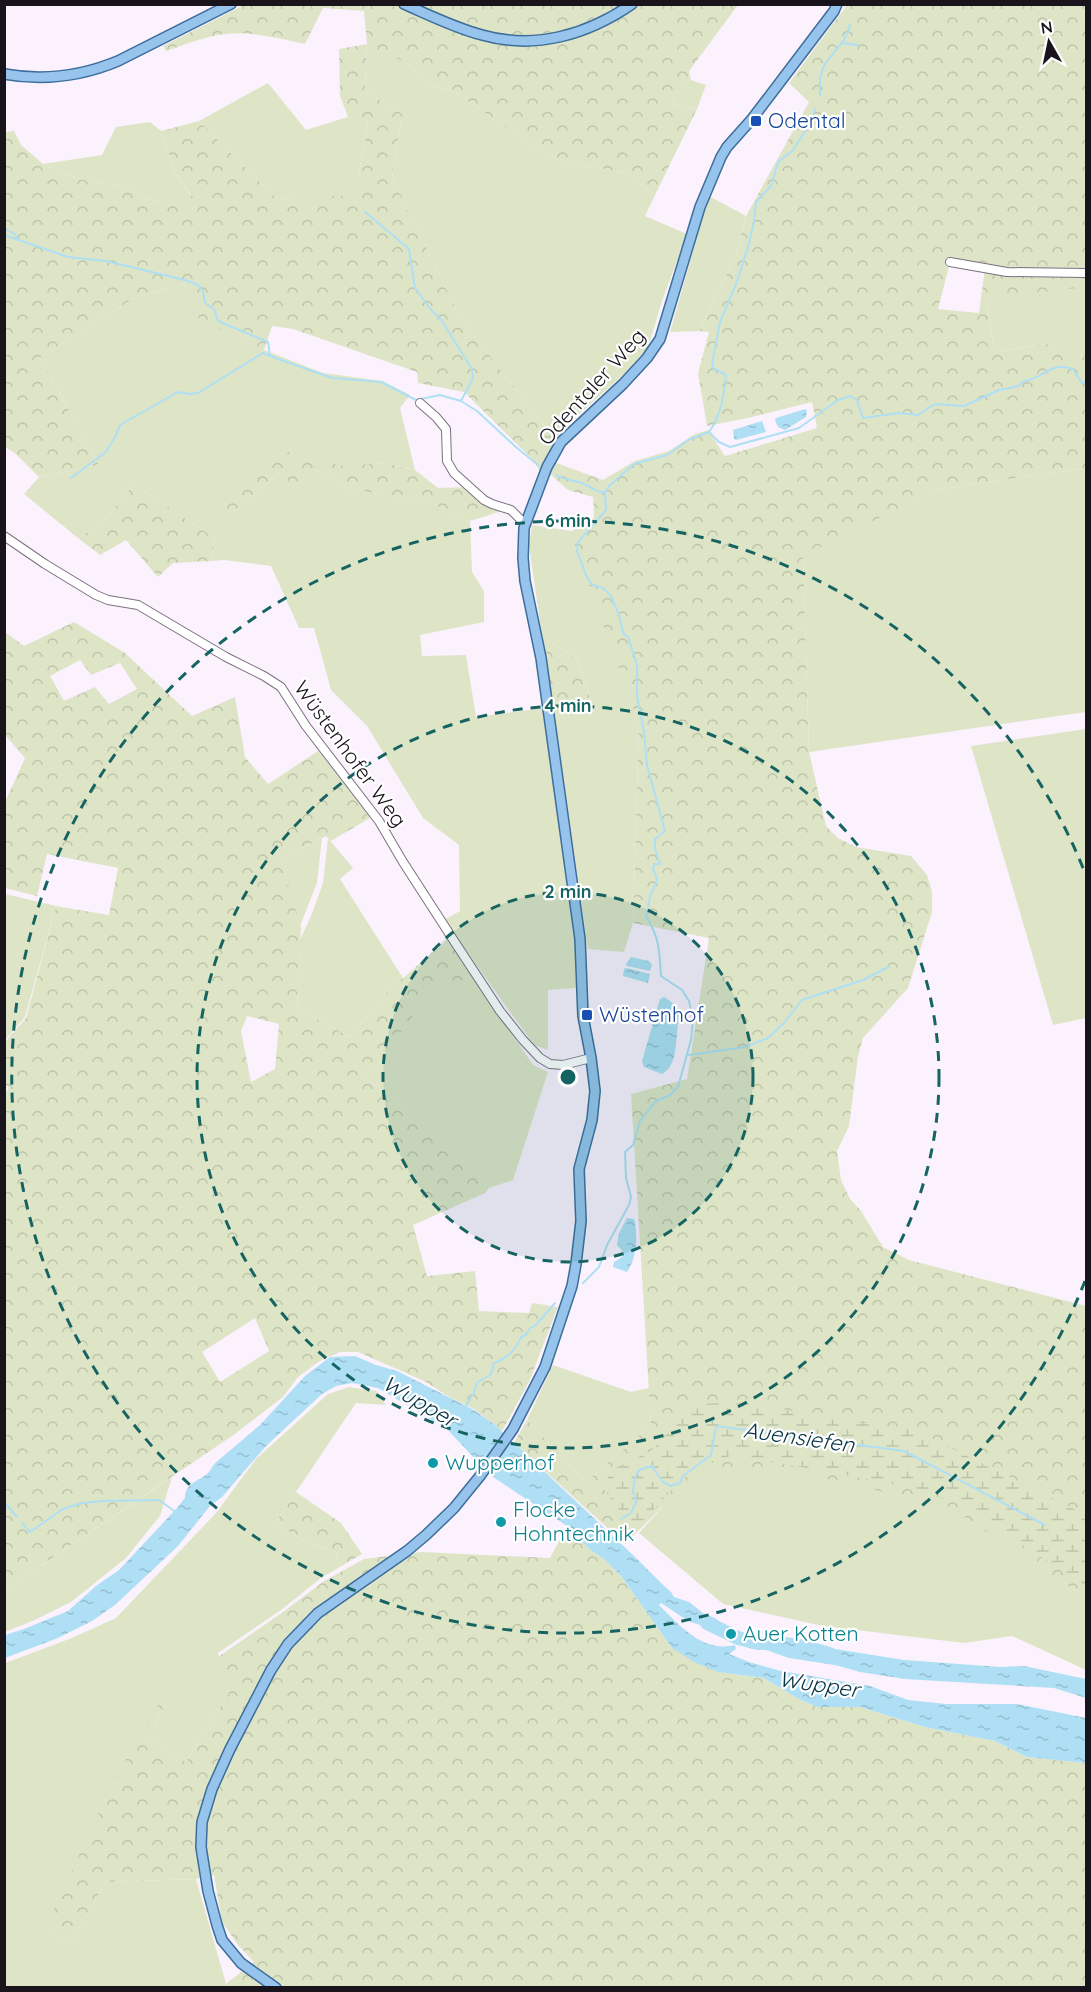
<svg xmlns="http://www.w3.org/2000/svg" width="1091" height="1992" font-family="Quicksand,sans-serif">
<defs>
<pattern id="forest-crowns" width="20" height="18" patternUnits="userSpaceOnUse" patternTransform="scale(1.5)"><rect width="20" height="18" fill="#dee5c7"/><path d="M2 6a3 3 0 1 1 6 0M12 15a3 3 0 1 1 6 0" fill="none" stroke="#bec4aa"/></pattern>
<pattern id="wetland-marsh" width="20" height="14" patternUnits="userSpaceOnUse" patternTransform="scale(1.5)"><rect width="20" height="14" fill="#dee5c7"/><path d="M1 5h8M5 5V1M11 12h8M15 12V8" fill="none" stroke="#bec4aa"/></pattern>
<pattern id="water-ripples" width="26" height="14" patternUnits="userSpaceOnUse" patternTransform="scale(1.5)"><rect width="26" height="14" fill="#aedff4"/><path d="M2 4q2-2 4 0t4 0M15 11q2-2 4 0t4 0" fill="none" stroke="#95bed1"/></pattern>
</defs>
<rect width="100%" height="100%" fill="#fbf2fe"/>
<!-- green -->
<path fill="#dee5c7" d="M367,44l38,18 29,25 19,4 92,63 27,9 53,10 30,22 -10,21 42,18 -25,67 -14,47 -23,25 -61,55 -9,12 -96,-124 -67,-140 11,-62 -38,-23z
M691,80l15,5 -9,24 -24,-5 1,-10z
M268,83l38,47 42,-13 20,5 -13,74 -78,3 -78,-78z
M150,122l11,9 14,42 17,24 -35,5 -36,-15 -42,-8 -36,-15 59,-9 14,-28z
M709,196l37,20 -10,39 -37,76 -29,1z
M184,284l16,35 64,31 59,23 60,8 27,14 -10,13 15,62 -30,-7 -43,4 -66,-17 -47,66 51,-44 33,-3 34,19 87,17 36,16 2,51 12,19v31l-64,13 2,21 44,-1 10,62 67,-9 32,240 1,40 -28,2v60l-14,-5 -90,-125 16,-9 -1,-66 -36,-27 -56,-92 -36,-36 -17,-62h-15l-28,-62 -47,-6 -13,1 4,-23 -81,-54 -29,36 -27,18 -54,-44 15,-17 60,-12 -59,-107 96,-61z
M1086,285v71l-13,6 -26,-18 -52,8 -9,-54 73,-11z
M1086,468v244l-277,40 -6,-197 132,-65z
M532,525l39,6 68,194 -6,198 -9,29 -36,-3 -33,-230 40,-7 -18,-53 -35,-23 -13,-91z
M1086,729v289l-33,7 -82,-279z
M322,838l-5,45 -17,43 -19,-67z
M328,838l25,30 -13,11 63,99 -7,4 -46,55 -53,-29 3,-68 11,-24 12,-33z
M5,894l51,12 -31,111 -20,23z
M440,979l36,2 57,84 15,7 -35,108 -24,8c-38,-40 -76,-79 -123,-109z
M553,1365l78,27 18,-4 2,37 -65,57 -59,-62z
M349,1387l27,4 10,14 -30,-2 -81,120 31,19 30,10 4,15 -19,11 -40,32 -63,43 11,40 -43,69 -37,-24 17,-37 -121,228 26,14 34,-61 91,-3 31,108 -222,1v-325l67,-25 44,-20 100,-105 40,-54 72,-65z
M782,1468l168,38 136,92v72l-74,-34 -48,7 -141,-17 -100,-22 -84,-71 52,-58z
M172,1477l-12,39 -34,42 -55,44 -36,18 -30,12v-42z"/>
<!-- forest -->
<path fill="url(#forest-crowns)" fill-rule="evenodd" d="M244,5h494l-49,66 2,9 -17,14 -1,10 24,5 -42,86 -30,-22 -53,-10 -27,-9 -92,-63 -19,-4 -29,-25 -38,-17 -2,46 38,23 -11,62 67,140 96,124 -15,31 -9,-13 -67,-66 -46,-9 -1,-11 -124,-43 -21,-3 -8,24 -65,-31 -15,-35 -48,13 -96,61 59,107 -60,12 -24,-24 -10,-6v-315l9,-1 7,14 22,19 36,15 42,8 36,15 35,-6 -17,-23 -14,-42 38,-10 78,78 78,-4 13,-72 -20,-6 -8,-21 -1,-47 28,-5 -3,-33 -41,-3 -18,36c-26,-5 -53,-13 -80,-10 -20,2 -40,11 -59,17l-3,-5z
M847,5h239v282l-100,11 9,54 52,-8 26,17 13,-5v112l-151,22 -132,66 6,196 17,74 12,12 18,9 55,9 16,19 5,17v20l-24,76 -45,50 -5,19 -9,69 -12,25 4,29 9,19 11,12 22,36 26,13 177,46v292l-137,-91 -166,-38 -91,8 -67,67 -111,-101 13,-23 59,62 65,-57 -20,-331 56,-15 22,-141 -76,-15 6,-198 -69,-193 24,-14 -1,-21 -25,-7 -20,-18 6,-10 49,18 32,-19 34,-10 24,-16 15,-5 17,26 92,-28 -5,-26 -64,16 -41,8 -9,-53 11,-41 -10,-1 37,-76 10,-39 63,-114 -20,-19zM950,262l35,6 -6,45 -41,-4z
M276,449l66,17 43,-3 30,7 23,18 33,-1 34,22 -3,2 -32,10 -36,-16 -87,-17 -34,-19 -17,21 -16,-18 -51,44 -19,-6z
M134,484l81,54 -4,23 -38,2 -15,14 -32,-37 -26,15 -22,-17 27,-18z
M74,622l51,31 67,63 43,-19 10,60 23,27 50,-33 22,24 30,43 -39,23 -5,-5 -45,23 20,69 -4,80 53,29 46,-55 7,-4 46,-40 27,43 -36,-1 -74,99c47,30 86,69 123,109l-4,5 -72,32 14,51 48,-5 4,40 50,2 3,-10 26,4 -29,75 -27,49 -28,-22 -23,-11 -27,-17 -66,-29h-18l-22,10 -21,16 -14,19 -51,39 -227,154 -1,-496 5,-6 -4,-4v-42l21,-24 30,-112 53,9 9,-47 -71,-14 -10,42 -32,-8v-86l20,-44 -20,-23v-103l19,14zM80,660l11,15 29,-12 17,26 -28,15 -14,-17 -31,14 -14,-25zM247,1016l32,8 -4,45 -24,13 -10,-51zM255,1318l14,33 -49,31 -18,-30z
M542,636l35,23 18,54 -40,6z
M296,1492l45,31 21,31 -22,13 -4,-15 -30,-10 -31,-19z
M567,1526l22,23 15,10 17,17 51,72 46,24 46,6 33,20 20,9h43l65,20 70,14 32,16 59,6v224h-859v-4l27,-21 -16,-17 -16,-23 -8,-47 -18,4 -91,3 -34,61 -26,-14c36,-77 69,-157 116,-228h5l-17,37 37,24 43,-69 -11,-36 65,-45 41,-31 40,-22 58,-7 128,6z"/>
<!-- wetland -->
<path fill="url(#wetland-marsh)" d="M750,1402l78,17 83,9 175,87v71l-130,-84 -72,-20 -152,-27 -40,16 -21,19 -36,41 -32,-43 8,-18 40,-19 45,-47z"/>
<!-- water -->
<path fill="url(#water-ripples)" d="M805,409l2,2 -1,6 -21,13 -7,-3 -3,-7 1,-2z
M762,421l4,11 -30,8 -2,-1 -1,-9z
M631,957l18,4 3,4 -2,6 -23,-5 -1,-2z
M627,968l23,6 -2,9 -25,-7 1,-7z
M664,997c5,3 11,7 14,13 2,8 -1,17 -1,25 -2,14 -1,31 -15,39l-18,-7 -2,-6 18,-62z
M627,1218l7,1c4,16 3,39 -7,53l-14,-5 1,-5 8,-5 2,-4 -7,-8 2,-12z
M355,1356l21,9 21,6 77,39 21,15 138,130 28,28 10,9 3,5 15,5 14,11 12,5 6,5 3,5 -3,4 -33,-11 -27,-18 -2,2c21,21 44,48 76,40l1,4 -7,5 20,8 32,9 89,15 38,14 38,4h71l69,14v45l-59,-6 -32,-16 -70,-14 -65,-20h-43l-20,-9 -33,-20 -46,-6 -24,-10 -22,-14 -51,-72 -17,-17 -15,-10 -22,-23 -77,-51 -44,-47 -68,-40 -26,-5 -16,3 -14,8 -56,52 -44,51 -12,9 -32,40 -63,59 -23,16 -34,17 -53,20v-23l19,-6 44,-18 28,-25 23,-16 58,-62 8,-10c0,-15 14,-17 23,-25 1,-1 5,-7 6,-9l46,-39 45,-49 25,-19z
M743,1637l17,4c1,0 7,-4 8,-4 14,-3 55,6 67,12l69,11 96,7 24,-1 62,13v19l-32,-10 -149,-9 -45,-7 -25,-7 -46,-7 -23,-8 -14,-1 -12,-4z"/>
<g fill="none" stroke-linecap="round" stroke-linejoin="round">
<!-- stream -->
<path stroke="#aedff4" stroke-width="2" d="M843,43l15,2
M820,95c0,-10 -1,-20 4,-29 8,-14 23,-24 26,-41
M365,212l44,37 6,39 17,23 8,7 32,51 1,9 -12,23
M4,228l12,7v4
M4,235l64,22 38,4 79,19 13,5 5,6 2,12 9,6 4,12 50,21 2,14 62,22 49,4 35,18 24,-5 21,6 16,10 40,37 21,17
M709,432c12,-16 15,-37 17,-57l-13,-7 -1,-4 8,-42 16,-38 12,-37 6,-25 2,-20 15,-16 7,-24 15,-12 18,-28 4,-13
M556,475c8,5 17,5 26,8 8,3 13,9 23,10
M71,478l35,-26 9,-15 5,-12 58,-33 11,2 9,-1 65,-40 7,3
M689,1055l56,-8 23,-9 16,-15 18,-23 61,-20 25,-13
M583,1283l16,-16 8,-22 22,-40 2,-8 -5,-19 -1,-26 8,-7 7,-24 16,-20 14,-6 8,-8 13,-47 2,-21 -4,-18 -7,-11 -21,-14c-2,-26 -1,-37 -15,-60 3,-8 2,-12 4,-19 2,-12 12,-13 3,-27l1,-6h6l-5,-15v-10l10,-8 -18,-66 -3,-33 -7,-36v-31l-9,-28 -5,-4 -4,-18 -8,-19 -8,-8 -11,-3 -6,-10 -9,-24 1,-9 28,-32 -1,-17 4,-7 25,-22 33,-9 23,-16 19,-7 10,10 11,5 69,-19 39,-28 13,-4 6,4 6,18 36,-5 19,2 17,-11 29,2 35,-16 20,-4 5,-5c20,-2 25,-20 49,-12l9,14h4
M465,1407l9,-14 3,-10 14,-9 3,-11c12,-4 22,-13 27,-26l5,-2 3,-6 7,-4 19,-22
M4,1502l13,15
M621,1519l10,-6 5,-11 -3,-11 2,-13 4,-8 13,-4 11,16 8,4 9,-3 3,-7 28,-21 5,-29 188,25 141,74
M22,1523l8,9 33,-23 19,-6 21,-2 56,-1 18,13"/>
<!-- river -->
<path stroke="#aedff4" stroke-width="14" d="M707,1623l31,15 21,5"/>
<!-- minor casing -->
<g stroke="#7d7081" stroke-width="10">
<path id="minor" d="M950,262l57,10 79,1
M420,403l16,14 10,12 1,32 7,12 30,27 8,4 19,6 14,14
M4,536l41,28 51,31 12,5 30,5 88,52 38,19 17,11 25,39 73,95 24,41 53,82 44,67 23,29 17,18 10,6 13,1 28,-7"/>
</g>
<!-- major casing -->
<g stroke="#3d6d9a" stroke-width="12">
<path id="major" d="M404,4c25,11 51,24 78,31 53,15 105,0 150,-31
M4,74c39,7 78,2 114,-13l113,-57
M276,1988l-35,-25 -19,-23 -5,-15 -9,-34 -7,-44 1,-25 10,-33 18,-40 41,-79 17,-26 30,-31 89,-62 19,-16 28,-27 26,-32 33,-47 32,-62 27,-81 4,-22 5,-43 -2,-52 13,-49 3,-29 -4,-33 -8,-42 -3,-77 -39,-281 -16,-77 -2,-23 1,-30 23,-61 14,-25 62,-58 24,-26 13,-19 40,-132 21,-50 6,-10 25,-28 82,-108 3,-7"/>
</g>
<!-- minor -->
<use href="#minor" stroke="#fff" stroke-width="8"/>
<!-- major -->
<use href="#major" stroke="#96c4ec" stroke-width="9"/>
</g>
<!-- distance rings -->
<circle cx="568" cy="1077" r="185" fill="#166462" fill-opacity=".12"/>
<g fill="none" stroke="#166462" stroke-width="3" stroke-dasharray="10 8">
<circle cx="568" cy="1077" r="185"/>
<circle cx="568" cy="1077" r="371"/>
<path d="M1085 1281A556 556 0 1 1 1085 873"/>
</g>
<!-- markers -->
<g fill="#1a4fb4" stroke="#fff" stroke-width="2">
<rect x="750" y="115" width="12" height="12" rx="3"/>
<rect x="581" y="1009" width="12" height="12" rx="3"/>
</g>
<g fill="#0f9aa8" stroke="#fff" stroke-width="2">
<circle cx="433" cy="1463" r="6"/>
<circle cx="501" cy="1522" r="6"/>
<circle cx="731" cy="1634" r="6"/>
</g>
<g text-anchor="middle" stroke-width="4.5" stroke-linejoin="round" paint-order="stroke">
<!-- transit labels -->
<g font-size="21" fill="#164399" stroke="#fff" text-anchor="start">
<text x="768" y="128">Odental</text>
<text x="599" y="1022">Wüstenhof</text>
</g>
<!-- street labels -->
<g font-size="21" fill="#19141b" stroke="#fff">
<text transform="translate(592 387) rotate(-48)" y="7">Odentaler Weg</text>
<text transform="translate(350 754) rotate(54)" y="7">Wüstenhofer Weg</text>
</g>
<!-- culture labels -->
<g font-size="21" fill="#0d838f" stroke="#fff" text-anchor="start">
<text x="445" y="1470">Wupperhof</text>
<text x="513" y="1517">Flocke<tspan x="513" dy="24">Hohntechnik</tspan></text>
<text x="743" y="1641">Auer Kotten</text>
</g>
<!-- water labels -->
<g font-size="22" font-style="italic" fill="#083443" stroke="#fff">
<text transform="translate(420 1401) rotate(30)" y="8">Wupper</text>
<text transform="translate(799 1437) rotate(8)" y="8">Auensiefen</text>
<text transform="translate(819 1684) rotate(8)" y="8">Wupper</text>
</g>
</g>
<circle cx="568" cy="1077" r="9" fill="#166462" stroke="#fff" stroke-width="3"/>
<g font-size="18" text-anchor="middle" font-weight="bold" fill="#166462" stroke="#fff" stroke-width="4.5" stroke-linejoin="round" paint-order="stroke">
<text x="568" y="527">6 min</text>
<text x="568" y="712">4 min</text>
<text x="568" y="898">2 min</text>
</g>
<!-- border -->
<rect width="1091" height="1992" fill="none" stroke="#19141b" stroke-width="12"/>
<!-- north arrow -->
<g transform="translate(1049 42) rotate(351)" stroke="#ffffff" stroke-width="4.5" paint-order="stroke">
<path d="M0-4.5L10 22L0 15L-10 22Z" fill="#19141b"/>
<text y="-9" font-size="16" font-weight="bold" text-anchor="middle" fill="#19141b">N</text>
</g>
</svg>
